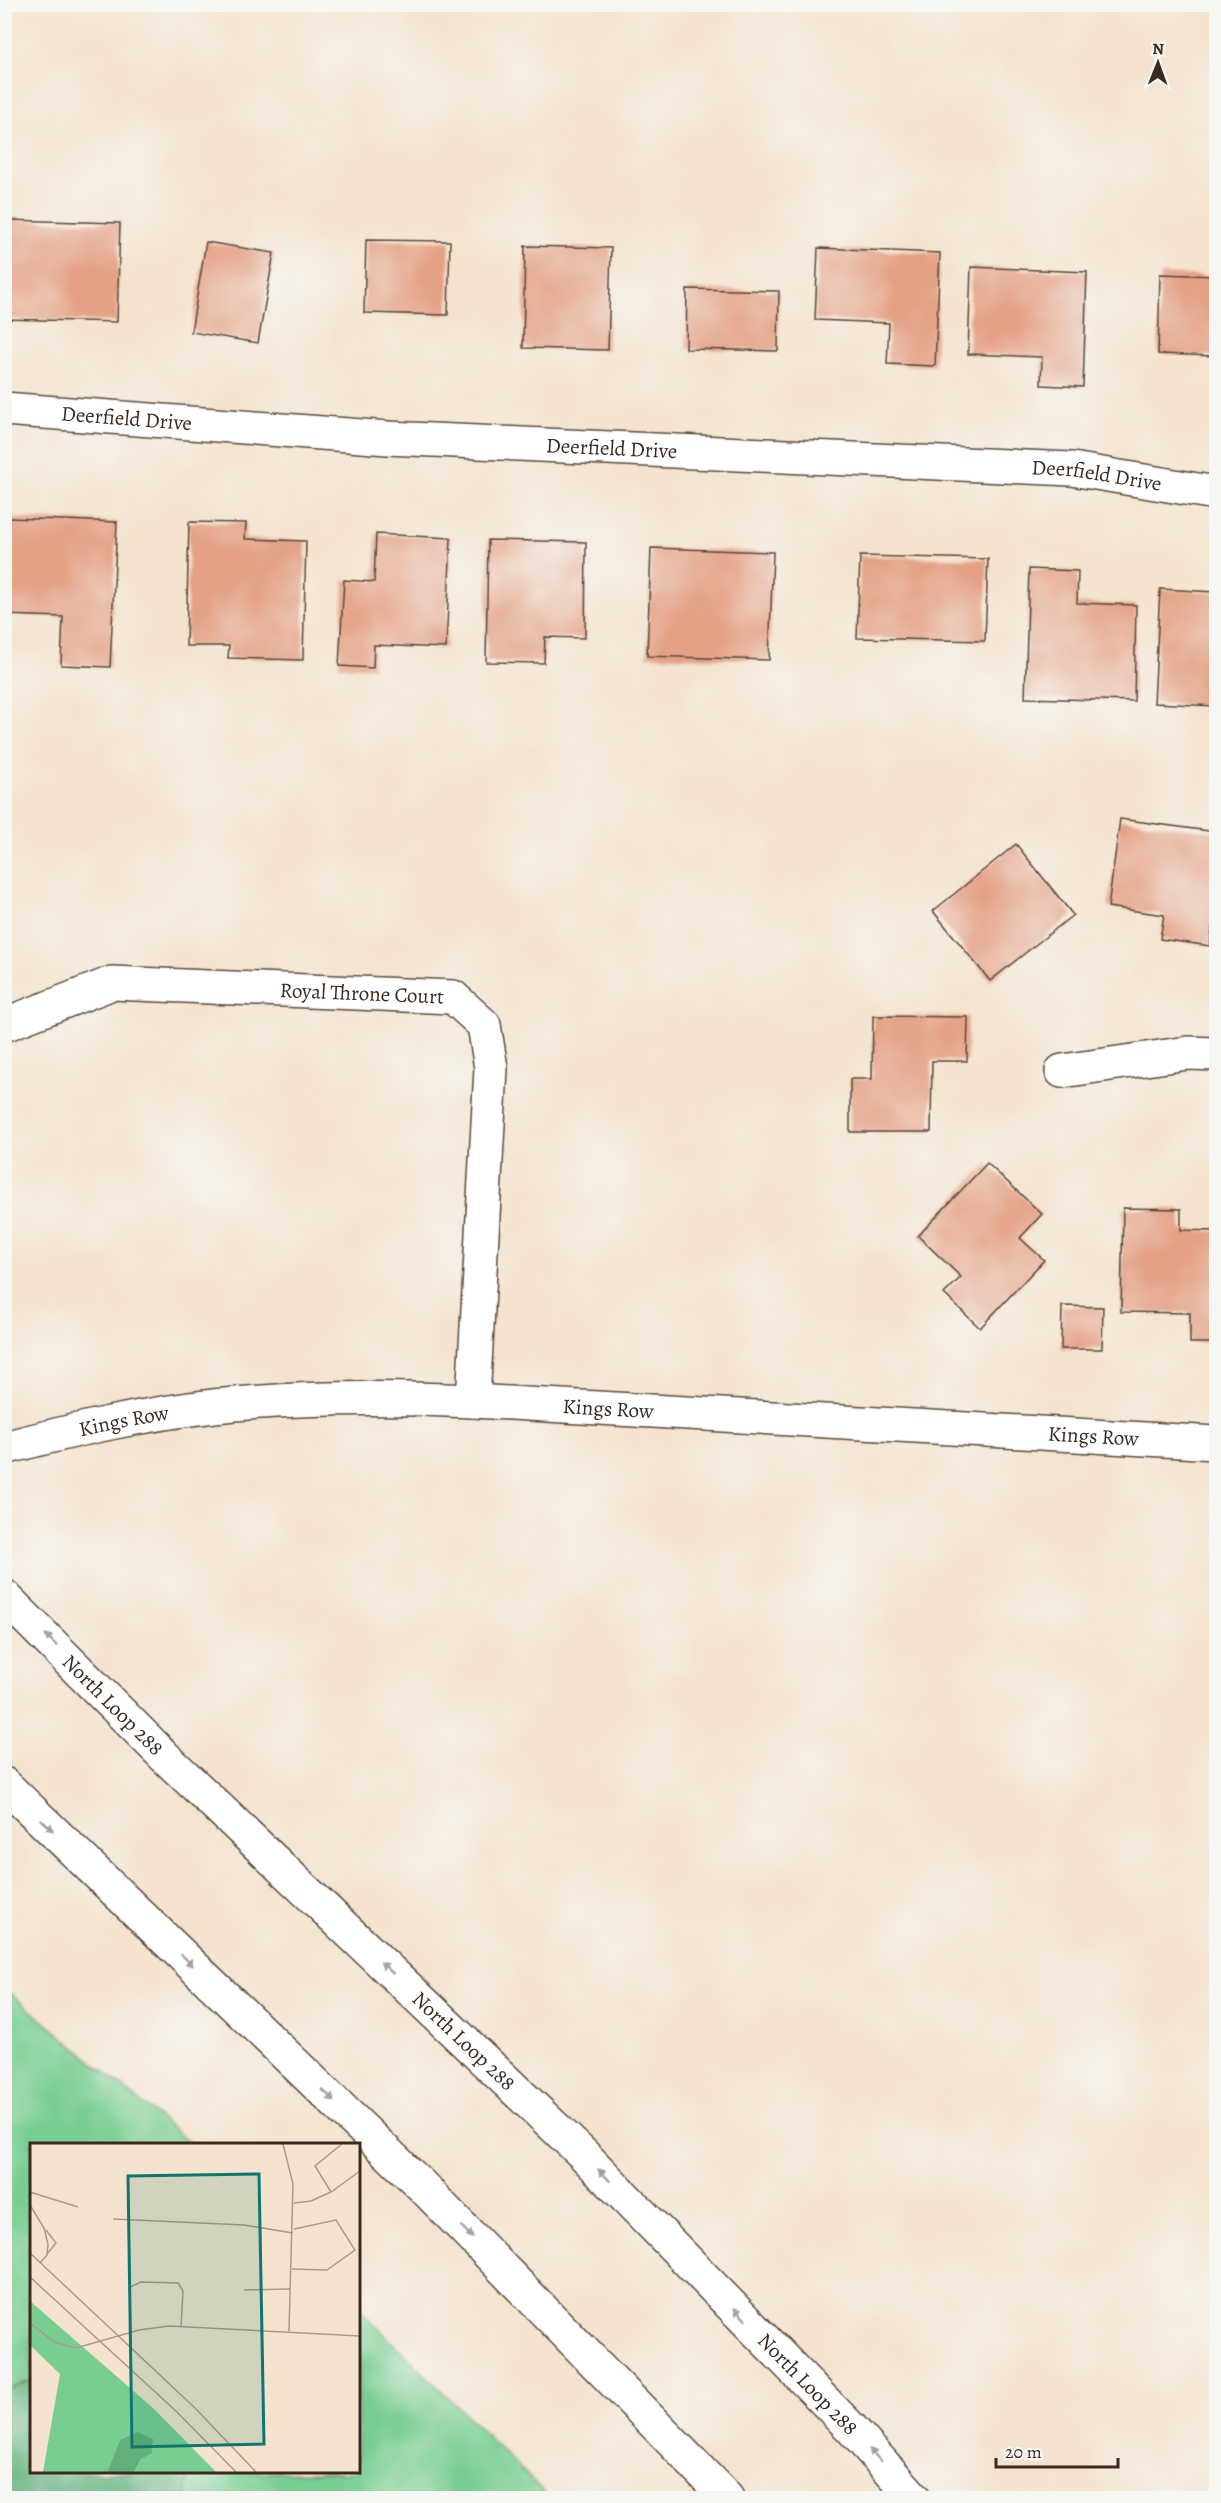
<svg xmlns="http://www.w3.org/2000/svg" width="1221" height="2503" font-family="Alegreya,serif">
<rect width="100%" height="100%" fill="#f6f6f2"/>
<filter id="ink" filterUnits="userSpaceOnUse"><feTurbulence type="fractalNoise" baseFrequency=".0167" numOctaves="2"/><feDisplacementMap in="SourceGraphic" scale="12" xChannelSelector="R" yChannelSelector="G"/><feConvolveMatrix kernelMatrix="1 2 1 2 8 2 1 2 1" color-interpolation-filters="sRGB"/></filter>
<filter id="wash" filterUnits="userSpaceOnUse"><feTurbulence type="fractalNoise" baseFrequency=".008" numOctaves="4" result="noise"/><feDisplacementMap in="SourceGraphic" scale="24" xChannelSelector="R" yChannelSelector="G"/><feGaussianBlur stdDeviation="1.35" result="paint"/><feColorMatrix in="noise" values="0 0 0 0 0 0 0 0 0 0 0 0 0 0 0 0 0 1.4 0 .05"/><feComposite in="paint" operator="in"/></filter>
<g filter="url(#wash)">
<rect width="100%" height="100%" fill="#f4e3ce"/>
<!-- green -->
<path fill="#78cd91" stroke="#5a7c58" stroke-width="1.5" d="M4,1988l187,156h-159l-1,236 -26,11z
M359,2309l191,189h-364l3,-26h169z"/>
<!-- forest -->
<path fill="#62b07b" stroke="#4e6d4c" stroke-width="1.5" d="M31,2380l1,92h157l-3,26h-181v-107z"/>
<g id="blocks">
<!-- building -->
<path fill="#e4a185" d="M4,220l116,3 -3,99 -113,-3z
M366,240l84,1 -2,74 -84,-2z
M206,242l68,11 -16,90 -67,-11z
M525,246l86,2 -3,102 -85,-2z
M818,248l122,5 -5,113 -48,-2 2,-41 -74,-3z
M971,267l116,5 -4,115 -42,-2 1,-28 -74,-3z
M1160,274l56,2v80l-58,-2z
M687,289l92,2 -1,60 -92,-2z
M9,518l108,4 -7,145 -49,-2 2,-48 -59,-2z
M189,522l57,1 -1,16 61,2 -3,119 -75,-2 1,-12h-43z
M376,534l75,4 -5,110 -72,-3 -1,23 -34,-2 5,-86 30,2z
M488,540l98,2 -1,96 -40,-1 -1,26 -58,-1z
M651,548l122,4 -4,108 -122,-4z
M860,556l128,3 -3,82 -128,-3z
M1029,569l49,2 -1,32 59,2 -2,96 -109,-3z
M1160,589l56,3v114l-62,-3z
M1120,819l96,13v67l-6,47 -50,-7 4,-24 -56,-8z
M1016,844l57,71 -83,66 -57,-70z
M873,1016l95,1 -1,44h-35l-1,71h-81v-53h22z
M987,1163l55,51 -22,24 24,22 -64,68 -36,-34 17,-17 -43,-41z
M1123,1208l58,1v21l35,1v112h-26v-30l-69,-1z
M1062,1306l41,1 -1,42h-41z"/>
</g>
</g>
<g filter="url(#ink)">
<use href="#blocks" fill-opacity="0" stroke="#574638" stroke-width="1.5"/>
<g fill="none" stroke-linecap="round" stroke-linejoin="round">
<!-- minor casing -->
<g stroke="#574638" stroke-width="36">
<g id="minor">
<path id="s1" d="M4,409l384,29 684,31 144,24"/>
<path id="s2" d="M4,1025l108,-42 341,14 31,28 7,43 -18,333"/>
<path d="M1062,1071l126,-18 28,1"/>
<path id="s3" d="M4,1448c70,-18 139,-34 210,-42 86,-9 173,-9 259,-5l743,42"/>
</g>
</g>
<!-- highway casing -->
<g stroke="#574638" stroke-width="36">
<g id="highway">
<path id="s4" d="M4,1596l161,161 420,399 266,272 63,70"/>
<path d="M4,1784l418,402 305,312"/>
</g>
</g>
<!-- minor -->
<use href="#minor" stroke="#fff" stroke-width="33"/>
<!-- highway -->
<use href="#highway" stroke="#fff" stroke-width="33"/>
</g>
<!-- one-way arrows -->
<defs><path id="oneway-solid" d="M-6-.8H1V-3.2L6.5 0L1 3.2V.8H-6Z" transform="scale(1.5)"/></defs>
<g fill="#a79f9a">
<use href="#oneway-solid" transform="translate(51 1640) rotate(-134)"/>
<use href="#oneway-solid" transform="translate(47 1825) rotate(44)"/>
<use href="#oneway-solid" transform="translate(187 1960) rotate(44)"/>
<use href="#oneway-solid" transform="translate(387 1968) rotate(-137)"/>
<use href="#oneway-solid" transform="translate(328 2095) rotate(44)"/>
<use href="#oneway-solid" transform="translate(604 2175) rotate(-134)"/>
<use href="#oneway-solid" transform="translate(467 2232) rotate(46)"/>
<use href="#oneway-solid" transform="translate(740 2314) rotate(-134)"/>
<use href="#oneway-solid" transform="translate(875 2455) rotate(-132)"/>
</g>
</g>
<g text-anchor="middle" stroke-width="6" stroke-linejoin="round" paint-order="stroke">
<!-- street labels -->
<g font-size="21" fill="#3b2a1e" stroke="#f6f6f2">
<text dy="7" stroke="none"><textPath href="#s1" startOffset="123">Deerfield Drive</textPath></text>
<text dy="7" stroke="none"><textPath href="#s1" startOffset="609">Deerfield Drive</textPath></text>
<text dy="7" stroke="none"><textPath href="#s1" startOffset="1095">Deerfield Drive</textPath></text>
<text dy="7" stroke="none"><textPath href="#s2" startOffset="366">Royal Throne Court</textPath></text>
<text dy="7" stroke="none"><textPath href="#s3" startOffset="609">Kings Row</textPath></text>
<text dy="7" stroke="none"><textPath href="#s3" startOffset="123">Kings Row</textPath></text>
<text dy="7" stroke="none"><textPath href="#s3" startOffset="1095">Kings Row</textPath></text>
<text dy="7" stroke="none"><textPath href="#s4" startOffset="154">North Loop 288</textPath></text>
<text dy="7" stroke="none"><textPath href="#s4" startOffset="640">North Loop 288</textPath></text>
<text dy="7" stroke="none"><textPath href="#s4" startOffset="1126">North Loop 288</textPath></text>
</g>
</g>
<!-- overview -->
<g transform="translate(30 2143)">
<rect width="330" height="330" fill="#f4e3ce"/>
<path d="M0,158l123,107 63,64h-82l7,-13 -21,-19 -13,32h-64l17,-98 -30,-29z" fill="#78cd91"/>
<path d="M108,289l15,7 -1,14 -11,6 -7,13h-27l13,-32z" fill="#62b07b"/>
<path fill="none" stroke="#a98" stroke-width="1.5" d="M253,1l10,40 -4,147M0,49l48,15M301,49l-16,-26 27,-22M264,60l17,-2 20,-9 29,-21M0,62l14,23 4,16 -1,11 -7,8M83,76l131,6 49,8M16,87l10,13 -9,11M0,110l165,155 61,64M262,126l35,1 28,-20 -19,-30 -42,9M0,134l147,135 59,60M98,145l13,-6 37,1 5,8 -2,36M214,147l47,-1M0,180l24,19 22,6 63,-18 30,-4 191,10"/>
<path fill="#0f766e" fill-opacity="0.15" stroke="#0f766e" stroke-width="3" d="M229,31l5,270 -132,3 -4,-271z"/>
<rect width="330" height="330" fill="none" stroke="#3b2a1e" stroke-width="3"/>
</g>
<!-- margin -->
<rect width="1221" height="2503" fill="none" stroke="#f6f6f2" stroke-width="24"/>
<!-- north arrow -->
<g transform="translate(1158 63) rotate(1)" stroke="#f6f6f2" stroke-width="4.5" paint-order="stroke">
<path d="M0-4.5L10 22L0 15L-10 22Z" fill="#3b2a1e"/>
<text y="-9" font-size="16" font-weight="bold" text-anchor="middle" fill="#3b2a1e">N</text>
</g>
<!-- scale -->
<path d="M996 2458v9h122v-9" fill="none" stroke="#3b2a1e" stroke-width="3"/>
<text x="1005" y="2458" font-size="18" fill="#3b2a1e" stroke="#f6f6f2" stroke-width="4.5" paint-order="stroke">20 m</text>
</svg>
